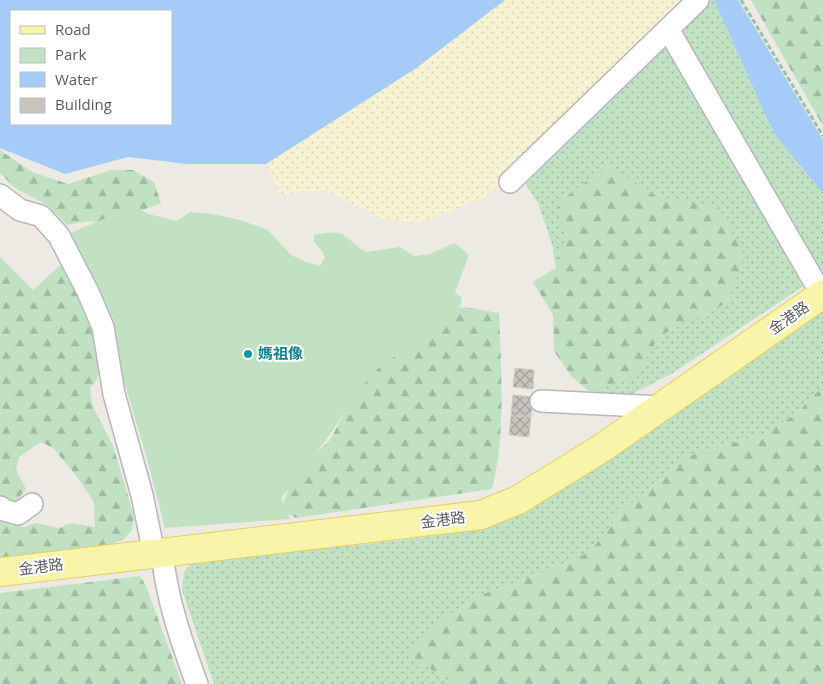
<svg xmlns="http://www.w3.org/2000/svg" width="823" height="684" font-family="'Open Sans','Noto Sans TC',sans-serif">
<defs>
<pattern id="grass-dots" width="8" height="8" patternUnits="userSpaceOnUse" patternTransform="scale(1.25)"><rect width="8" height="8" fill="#c0e2c3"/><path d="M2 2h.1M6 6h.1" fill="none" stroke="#9fbaa2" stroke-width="1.8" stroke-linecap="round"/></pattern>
<pattern id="forest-firs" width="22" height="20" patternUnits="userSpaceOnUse" patternTransform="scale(1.25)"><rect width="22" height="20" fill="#c0e2c3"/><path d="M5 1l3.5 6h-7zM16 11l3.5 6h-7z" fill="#9fbaa2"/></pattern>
<pattern id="sand-dots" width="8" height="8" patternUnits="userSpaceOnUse" patternTransform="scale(1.25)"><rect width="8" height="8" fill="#f7f2d2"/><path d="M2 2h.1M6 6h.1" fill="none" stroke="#d6d2b7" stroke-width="1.8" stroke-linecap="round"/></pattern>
<pattern id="building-cross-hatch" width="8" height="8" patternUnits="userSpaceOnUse" patternTransform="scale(1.25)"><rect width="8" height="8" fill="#c7c4be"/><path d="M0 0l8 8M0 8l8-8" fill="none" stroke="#a5a29e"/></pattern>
</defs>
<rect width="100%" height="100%" fill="#eceae2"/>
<!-- grass -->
<path fill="url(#grass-dots)" d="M709,0h5l54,121 10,18 45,54v77l-3,2 -140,-239 3,-7z
M667,41l141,242 -135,90 -41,21h-19l-24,-3 -2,-25 -54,-84 23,-14 -4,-24 -14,-41 -16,-24z
M823,310v76l-28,29 -31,19 -75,22 -69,57 -29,39 -56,24 -55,19 -71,60 45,29h-240l-32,-94 2,-18 10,-12 16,-4c90,-6 180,-11 269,-28z"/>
<!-- forest -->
<path fill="url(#forest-firs)" d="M751,0h72v126z
M0,150l32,22 36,12 43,-14h22l21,12 7,21 -21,8 -25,15 -25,-5 -23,4 -20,-20 -33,-18 -14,-14z
M608,165l53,34 57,7 27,51 -17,45 -33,17 -14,4 -24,16 -20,38 -48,14 -17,-14 -18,-26 -1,-36 -20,-33 23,-14 9,-31 -7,-34z
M0,257l33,33 32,-29c12,27 41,88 33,115 -1,5 -6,9 -8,13l3,18 20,39 21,70 -2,14 -9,10 -17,6 -106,12v-43l11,10 13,2 11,-4 24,5 12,-5 24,4 -1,-25 -19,-28 -22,-26 -12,-6 -22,15 -3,13 10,19 -8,10 -9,5 -9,-9z
M464,307l35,6c2,56 7,121 -7,176l-196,29 -15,-7 12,-36 37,-35 41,-76 66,-47z
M823,386v298h-369l-45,-29 18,-25 53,-35 55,-19 55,-24 30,-39 69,-57 75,-22 31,-19z
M140,576l6,10 36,98h-182v-91z"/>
<!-- sand -->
<path fill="url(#sand-dots)" d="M452,0h232l-200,198 -65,25 -39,-5 -54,-28 -46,4 -14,-30h-42z"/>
<!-- park -->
<path fill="#c0e2c3" d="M134,206l14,8 29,7 13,-9 22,2 28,6 28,10 23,25 18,8 11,3 5,-9 -3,-6 -8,-9v-7c33,-7 27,1 52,17l34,-5 14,9 16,-2 25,-11 14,12 -14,37 7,6 -3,16 -35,21 -53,39 -47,69 -43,55 9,21 -125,9 -19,-73 -29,-97 -3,-37 -17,-35 -31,-51z"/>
<!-- water -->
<path fill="#a5cbf8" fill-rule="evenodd" d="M0,0h505l-90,69 -149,95h-78l-60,-7 -63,17 -65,-26zM171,11v113h-160v-113z
M714,0h24l85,140v53l-45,-54 -10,-18z"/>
<!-- building -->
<path fill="url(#building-cross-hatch)" stroke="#d0cdc0" d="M515,368l19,2 -1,19 -20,-2z
M513,395l20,2 -2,19h-20z
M511,416h20l-2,21 -20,-2z"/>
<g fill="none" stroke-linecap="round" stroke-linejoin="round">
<!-- minor casing -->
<g stroke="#b7b8bd" stroke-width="24">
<path id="minor" d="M668,29l154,266
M510,182l188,-182
M0,195l20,15 21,6 18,20 29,56 15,35 11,67 28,101 12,59
M541,401l120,6
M0,507l4,3 14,4 14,-10
M162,553c5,47 19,87 35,131"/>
</g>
<!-- major casing -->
<g stroke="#e6ce61" stroke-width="30">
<path id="major" d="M0,572l481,-57 37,-15 84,-52 221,-154"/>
</g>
<!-- path -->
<path stroke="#9ac1a9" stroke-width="3" stroke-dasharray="5 2.5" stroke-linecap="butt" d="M741,0l82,136"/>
<!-- minor -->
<use href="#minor" stroke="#fff" stroke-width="21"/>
<!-- major -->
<use href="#major" stroke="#f8f4aa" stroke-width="28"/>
</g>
<!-- markers -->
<circle fill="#0f9aa8" stroke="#fff" stroke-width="2" cx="248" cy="354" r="5"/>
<g text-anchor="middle" stroke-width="4" stroke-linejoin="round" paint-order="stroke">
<!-- street labels -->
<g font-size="15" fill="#5a5c61" stroke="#fff">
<text transform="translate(789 318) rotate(-35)" y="5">金港路</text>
<text transform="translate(443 520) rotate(-7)" y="5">金港路</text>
<text transform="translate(41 567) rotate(-7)" y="5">金港路</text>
</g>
<!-- culture labels -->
<g font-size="15" font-weight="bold" fill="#0d838f" stroke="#fff" text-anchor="start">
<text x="258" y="359">媽祖像</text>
</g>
</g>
<!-- legend -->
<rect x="10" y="10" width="162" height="115" fill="#ffffff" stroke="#bdbec0"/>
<rect x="20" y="26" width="25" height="8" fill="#f8f4aa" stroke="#bdbec0"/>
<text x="55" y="35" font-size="15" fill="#5a5c61">Road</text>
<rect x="20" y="48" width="25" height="15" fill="#c0e2c3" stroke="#bdbec0"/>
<text x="55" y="60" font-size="15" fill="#5a5c61">Park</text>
<rect x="20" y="72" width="25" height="15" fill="#a5cbf8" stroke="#bdbec0"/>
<text x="55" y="85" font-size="15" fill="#5a5c61">Water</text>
<rect x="20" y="98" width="25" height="15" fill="#c7c4be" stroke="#bdbec0"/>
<text x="55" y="110" font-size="15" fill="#5a5c61">Building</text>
</svg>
